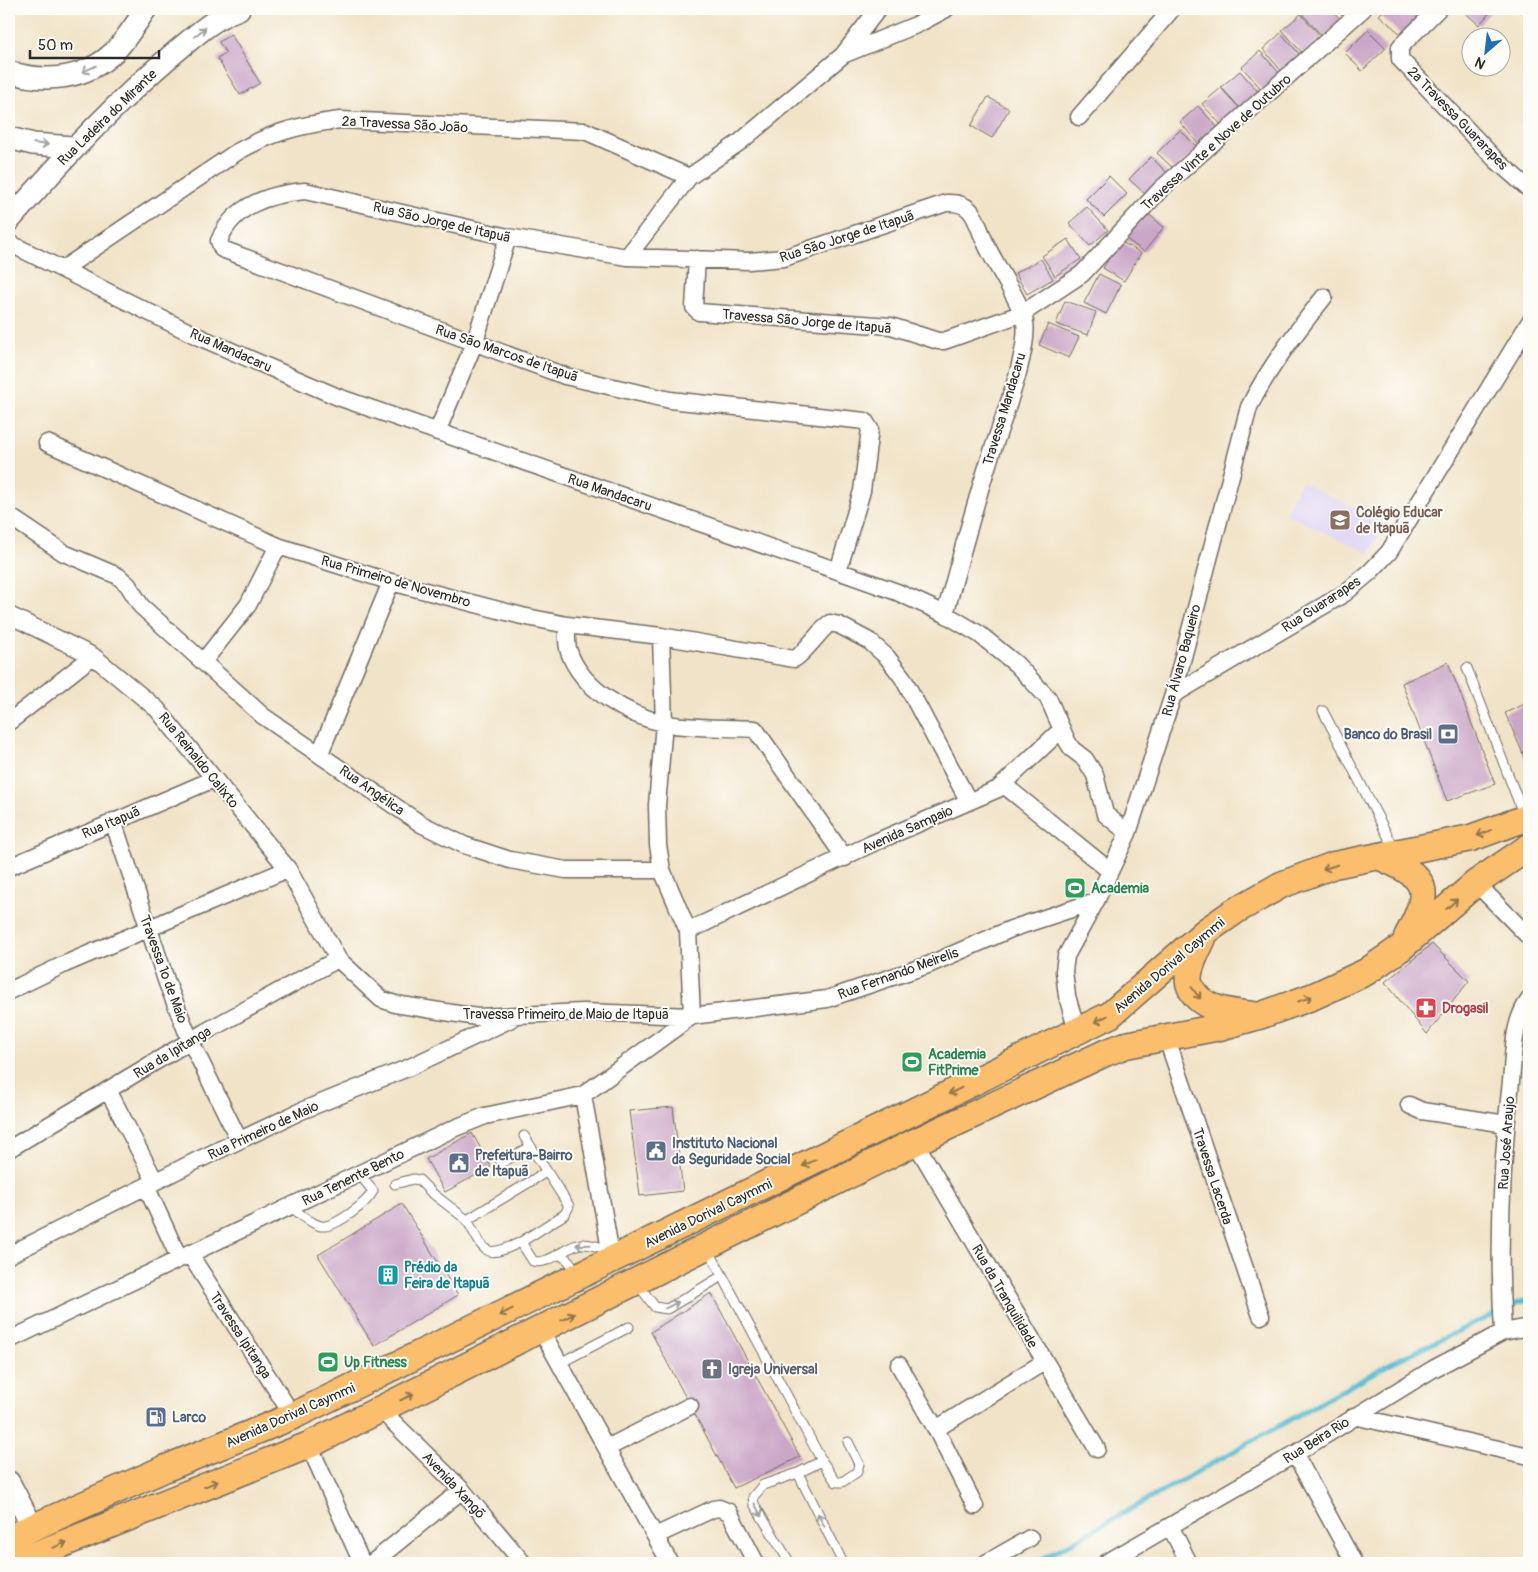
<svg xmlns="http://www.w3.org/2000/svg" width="1538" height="1572" font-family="Pangolin,sans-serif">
<rect width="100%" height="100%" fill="#fdfcf7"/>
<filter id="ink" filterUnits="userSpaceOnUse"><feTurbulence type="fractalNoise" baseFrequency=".02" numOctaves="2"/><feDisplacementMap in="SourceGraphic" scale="10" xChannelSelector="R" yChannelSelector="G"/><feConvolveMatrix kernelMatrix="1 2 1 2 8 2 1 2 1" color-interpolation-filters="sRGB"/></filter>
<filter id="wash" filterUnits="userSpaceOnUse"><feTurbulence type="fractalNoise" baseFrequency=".0096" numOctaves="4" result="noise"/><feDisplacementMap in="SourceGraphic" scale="20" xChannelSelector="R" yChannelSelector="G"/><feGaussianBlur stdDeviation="1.12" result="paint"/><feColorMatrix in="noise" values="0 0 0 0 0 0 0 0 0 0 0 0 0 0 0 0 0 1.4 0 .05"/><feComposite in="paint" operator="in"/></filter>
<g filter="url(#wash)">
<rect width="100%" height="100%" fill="#f1e3c7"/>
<!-- built -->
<path fill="#ded5f5" d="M1301,482l85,41 -17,30 -84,-39z"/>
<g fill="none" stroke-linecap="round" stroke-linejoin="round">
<!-- stream -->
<path stroke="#50b9ce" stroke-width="5" d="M1035,1563l356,-200 129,-61 9,-2"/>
</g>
<g id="blocks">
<!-- building -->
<path fill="#caa6c7" d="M1307,9h24l11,12 -19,16 -21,-24z
M1337,9h20l-11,10z
M1385,9h27l10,9 -18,19 -25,-22z
M1461,9h32l-14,16z
M1301,14l21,24 -19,16 -21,-24z
M1368,30l18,18 -24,23 -17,-18z
M1281,33l21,24 -19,16 -20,-24z
M231,34l29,49 -20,12 -23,-37 9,-5 -7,-11z
M1260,51l21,24 -18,16 -21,-24z
M1240,71l20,23 -18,16 -21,-23z
M1221,88l21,23 -19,16 -21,-23z
M988,97l21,12 -17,29 -21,-12z
M1198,106l21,23 -19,17 -20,-24z
M1180,130l18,18 -23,22 -18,-17z
M1151,157l17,17 -21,22 -18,-17z
M1109,176l18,18 -23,23 -18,-18z
M1087,207l21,23 -18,16 -21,-23z
M1146,212l18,15 -20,25 -19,-14z
M1068,239l13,20 -26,17 -13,-20z
M1120,241l21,12 -17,28 -21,-13z
M1041,259l12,20 -26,15 -12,-21z
M1099,274l22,11 -15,29 -22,-11z
M1065,301l31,11 -8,23 -32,-11z
M1048,324l31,13 -10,21 -30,-13z
M1448,662l47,122 -48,17 -45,-118z
M1529,702v65l-24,-54z
M1432,944l37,37 -42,53 -42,-52z
M673,1107l10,84 -43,5 -11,-85z
M472,1133l19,34 -46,25 -19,-33z
M402,1204l56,91 -84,51 -56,-91z
M711,1293l89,164 -66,31 -83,-156z"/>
</g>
</g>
<g filter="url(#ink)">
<use href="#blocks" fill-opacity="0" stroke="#706b62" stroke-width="1"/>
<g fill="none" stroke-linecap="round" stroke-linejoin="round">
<!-- service casing -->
<g stroke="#706b62" stroke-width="11">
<path id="service" d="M1467,668l57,148
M1323,711l72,139
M524,1136l45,70 -4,8 -44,28 12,19c16,5 32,-15 48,-17 9,-1 19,4 28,5
M501,1163l30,-16
M395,1184l18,-5 6,1 13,13 35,27
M291,1207c8,6 20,17 30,19 14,2 46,-23 52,-35l-13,-16
M521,1242c-38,18 -35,11 -54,-22l79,-48
M707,1247l115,214 -24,12 -35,12 -10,12 1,7 36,59
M558,1254c11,5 15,10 17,22
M637,1283l18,24 12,2 55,-33
M560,1363l69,-36
M822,1461l14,21h6l15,-10 2,-8 -11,-22
M798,1473l45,90"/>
</g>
<!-- minor casing -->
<g stroke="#706b62" stroke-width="19">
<path id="minor" d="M1438,9l-38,38v12l96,101 33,29
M845,54l71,-29 30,-16
M1079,117l93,-108
M9,243l190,94 139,60 500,174 59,21 48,22 34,20 37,30 32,34 19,43 5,8 13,10 10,16 10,39 23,19
M627,257l62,-80 51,-35 103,-87 35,-46
M697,259l-3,48 5,5 192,14 47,15h6l79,-28 59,-39 79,-85 202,-180
M63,269l174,-117c36,-20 63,-27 103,-32l245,11 104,46
M437,432l37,-88 34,-107
M47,443l231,103 113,36 131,34 45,9 94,11 133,23c5,-1 25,-26 32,-33l4,-3 9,2 30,16 18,16 16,21 66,124
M9,516l55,37 54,23 10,9 13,21 122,110 158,108 43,21 46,15 56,10h96
M838,571l24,-80 8,-62 -5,-8 -195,-21 -105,-24 -343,-127 -3,-8c14,-36 50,-47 86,-50l203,46 119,20 122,4 35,-3 162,-55c30,-2 29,19 40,41 8,19 37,62 39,78 5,31 -27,109 -37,142 -16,49 -29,100 -43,150
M9,615l84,41 64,53 131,160 50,90 43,40 14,5 82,13 106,-5 109,4 135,-17 101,-34 83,-36 85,-28
M567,625c0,8 -1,19 2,27 13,37 58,63 94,71 25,6 65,4 92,6l90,129
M661,636l3,87 -7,82 1,40 4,25 26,61 4,85
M203,662l45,-57 30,-59
M1173,695l172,-102 25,-21 19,-20 140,-229
M9,722l84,-66
M320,753l71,-171
M1004,785l106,86
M113,821l54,162 23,57 49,100
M9,867l205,-88
M1476,883l53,54
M688,931l183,-87 127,-55 64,-60
M9,991l56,-27 223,-95
M1077,1031l-10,-35 -3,-25 2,-15 30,-55 32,-68 45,-138 76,-288c20,-40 48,-76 75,-110
M1166,1036l95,280
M108,1090l47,91
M583,1095l29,166
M1409,1105l13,6 84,13
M915,1142l182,307
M9,1149l196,-117 133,-73
M146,1186l33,72
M189,1253l104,163
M9,1255l185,-93 107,-51 109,-44 101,-48
M541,1330l129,233
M1503,1332c-5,-84 -2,-167 8,-251 3,-27 1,-58 18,-81
M9,1340l446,-212 30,-12 98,-21 109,-79
M899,1365l37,64 39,77
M381,1410l81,80 61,73
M1354,1416l175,40
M936,1429l108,-67
M309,1445l53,118
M607,1448l83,-42
M1295,1454l59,109
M1171,1528l18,35
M655,1536l58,-27 6,-1 10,4 27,51
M372,1563l90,-73
M986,1563l44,-25
M1106,1563l189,-109 138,-85 70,-37 26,-5"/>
</g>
<!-- tertiary casing -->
<g stroke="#706b62" stroke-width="24">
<path id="tertiary" d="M9,72c36,11 76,8 105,-20 12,-12 22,-29 32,-43
M9,138l24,6 40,3
M9,221c51,-59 104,-116 164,-167 21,-17 40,-36 66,-45
M9,1482l24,46"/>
</g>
<!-- primary casing -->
<g stroke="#706b62" stroke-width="29">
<path id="primary" d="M1378,856c51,21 55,33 29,81
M1203,938c-5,12 -17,31 -14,45 7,26 42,30 64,32
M9,1538l155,-69 129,-53 817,-401 95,-83 30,-21 46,-26 53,-20 137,-27 58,-21
M15,1563l294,-118 606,-303 190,-89 21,-8 94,-18 39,-11 55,-20 52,-24 36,-25 74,-64 53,-36"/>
</g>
<!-- service -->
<use href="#service" stroke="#fff" stroke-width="9"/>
<!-- minor -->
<use href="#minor" stroke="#fff" stroke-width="16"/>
<!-- tertiary -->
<use href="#tertiary" stroke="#fff" stroke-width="21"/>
<!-- primary -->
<use href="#primary" stroke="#fabe6d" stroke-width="26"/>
</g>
<!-- one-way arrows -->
<defs><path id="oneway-shaft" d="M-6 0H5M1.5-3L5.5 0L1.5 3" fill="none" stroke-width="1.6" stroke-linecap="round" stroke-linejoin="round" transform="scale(1.25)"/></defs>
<g stroke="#a0a0a0">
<use href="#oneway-shaft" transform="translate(200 32) rotate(-40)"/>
<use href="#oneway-shaft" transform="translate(89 69) rotate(155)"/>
<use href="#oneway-shaft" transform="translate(41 144) rotate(5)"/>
<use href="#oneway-shaft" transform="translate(583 1245) rotate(178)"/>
<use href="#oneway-shaft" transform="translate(672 1305) rotate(-26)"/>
<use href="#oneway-shaft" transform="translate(758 1510) rotate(62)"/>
<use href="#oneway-shaft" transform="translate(821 1520) rotate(-117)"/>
</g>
<g stroke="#92744c">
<use href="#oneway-shaft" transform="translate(1484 833) rotate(158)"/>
<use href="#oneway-shaft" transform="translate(1330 867) rotate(162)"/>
<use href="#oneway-shaft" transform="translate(1452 904) rotate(-41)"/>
<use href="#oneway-shaft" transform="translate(1196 993) rotate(53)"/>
<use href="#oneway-shaft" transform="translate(1305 999) rotate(-20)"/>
<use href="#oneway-shaft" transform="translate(1101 1019) rotate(153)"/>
<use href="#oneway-shaft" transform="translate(955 1091) rotate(154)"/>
<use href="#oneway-shaft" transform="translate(809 1163) rotate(154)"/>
<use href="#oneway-shaft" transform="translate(506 1312) rotate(154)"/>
<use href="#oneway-shaft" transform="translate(568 1317) rotate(-27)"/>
<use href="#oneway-shaft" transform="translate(407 1397) rotate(-26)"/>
<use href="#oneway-shaft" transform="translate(211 1484) rotate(-22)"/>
<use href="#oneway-shaft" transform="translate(60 1545) rotate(-22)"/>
</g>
</g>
<!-- icons -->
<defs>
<g id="school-square" transform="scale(1.125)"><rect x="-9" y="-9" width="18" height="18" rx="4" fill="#8d6e63" stroke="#fdfcf7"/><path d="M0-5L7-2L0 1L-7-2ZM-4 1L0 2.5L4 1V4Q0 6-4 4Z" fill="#fff"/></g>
<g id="bank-square" transform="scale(1.125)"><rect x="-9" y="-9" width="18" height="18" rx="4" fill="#5c6f8a" stroke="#fdfcf7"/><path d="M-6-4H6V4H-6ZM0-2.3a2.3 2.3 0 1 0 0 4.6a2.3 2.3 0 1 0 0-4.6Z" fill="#fff"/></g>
<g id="stadium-square" transform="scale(1.125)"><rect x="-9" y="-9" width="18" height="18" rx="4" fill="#2e9e5b" stroke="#fdfcf7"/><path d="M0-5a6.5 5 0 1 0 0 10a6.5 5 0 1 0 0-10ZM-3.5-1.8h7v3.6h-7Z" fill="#fff"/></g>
<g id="pharmacy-square" transform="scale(1.125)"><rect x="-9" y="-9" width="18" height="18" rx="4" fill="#e0444e" stroke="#fdfcf7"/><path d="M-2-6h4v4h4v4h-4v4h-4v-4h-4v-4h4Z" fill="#fff"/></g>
<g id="civic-square" transform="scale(1.125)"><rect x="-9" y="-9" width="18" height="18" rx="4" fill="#5c6f8a" stroke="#fdfcf7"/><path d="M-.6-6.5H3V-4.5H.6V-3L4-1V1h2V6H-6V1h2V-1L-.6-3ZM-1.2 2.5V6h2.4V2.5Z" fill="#fff"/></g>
<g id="building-square" transform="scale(1.125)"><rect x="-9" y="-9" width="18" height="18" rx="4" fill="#0f9aa8" stroke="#fdfcf7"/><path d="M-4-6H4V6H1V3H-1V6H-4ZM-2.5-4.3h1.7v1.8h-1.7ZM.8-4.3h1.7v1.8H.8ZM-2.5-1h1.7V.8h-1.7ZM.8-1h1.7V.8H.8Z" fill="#fff"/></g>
<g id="church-square" transform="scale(1.125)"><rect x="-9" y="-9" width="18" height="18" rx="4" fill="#6b7280" stroke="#fdfcf7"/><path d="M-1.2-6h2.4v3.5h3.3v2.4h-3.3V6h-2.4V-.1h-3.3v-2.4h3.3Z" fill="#fff"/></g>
<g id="fuel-square" transform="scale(1.125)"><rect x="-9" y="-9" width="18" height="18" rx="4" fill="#5c6f8a" stroke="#fdfcf7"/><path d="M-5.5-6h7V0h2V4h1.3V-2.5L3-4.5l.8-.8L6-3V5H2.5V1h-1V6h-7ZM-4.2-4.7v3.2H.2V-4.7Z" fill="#fff"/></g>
</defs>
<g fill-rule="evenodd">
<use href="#school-square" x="1340" y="520"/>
<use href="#bank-square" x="1448" y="734"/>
<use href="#stadium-square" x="1075" y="888"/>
<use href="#pharmacy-square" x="1426" y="1008"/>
<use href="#stadium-square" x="912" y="1062"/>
<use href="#civic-square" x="656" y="1151"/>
<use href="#civic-square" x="459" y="1163"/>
<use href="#building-square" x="388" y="1275"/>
<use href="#stadium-square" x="328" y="1362"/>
<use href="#church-square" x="712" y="1369"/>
<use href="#fuel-square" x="156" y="1417"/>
</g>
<g text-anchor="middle" stroke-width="4" stroke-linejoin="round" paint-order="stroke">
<!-- street labels -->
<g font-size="14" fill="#2b2b2b" stroke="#fdfcf7">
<text transform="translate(107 117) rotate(-44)" y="5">Rua Ladeira do Mirante</text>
<text transform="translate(1458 118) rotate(46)" y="5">2ª Travessa Guararapes</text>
<text transform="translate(405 124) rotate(3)" y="5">2ª Travessa São João</text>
<text transform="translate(1216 142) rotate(-42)" y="5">Travessa Vinte e Nove de Outubro</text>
<text transform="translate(442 222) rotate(13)" y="5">Rua São Jorge de Itapuã</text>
<text transform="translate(847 236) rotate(-18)" y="5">Rua São Jorge de Itapuã</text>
<text transform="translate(807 321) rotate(5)" y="5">Travessa São Jorge de Itapuã</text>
<text transform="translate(231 350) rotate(24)" y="5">Rua Mandacaru</text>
<text transform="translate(507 353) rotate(19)" y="5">Rua São Marcos de Itapuã</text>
<text transform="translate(1004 409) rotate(-73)" y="5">Travessa Mandacaru</text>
<text transform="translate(610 492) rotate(19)" y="5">Rua Mandacaru</text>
<text transform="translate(396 581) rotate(16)" y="5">Rua Primeiro de Novembro</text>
<text transform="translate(1321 604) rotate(-33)" y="5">Rua Guararapes</text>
<text transform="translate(1181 660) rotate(-75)" y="5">Rua Álvaro Baqueiro</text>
<text transform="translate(199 760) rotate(51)" y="5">Rua Reinaldo Calixto</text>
<text transform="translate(372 790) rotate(35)" y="5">Rua Angélica</text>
<text transform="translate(111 822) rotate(-23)" y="5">Rua Itapuã</text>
<text transform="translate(907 829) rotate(-24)" y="5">Avenida Sampaio</text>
<text transform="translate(1169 965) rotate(-40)" y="5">Avenida Dorival Caymmi</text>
<text transform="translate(164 969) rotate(70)" y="5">Travessa 1º de Maio</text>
<text transform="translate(898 973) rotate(-20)" y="5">Rua Fernando Meirelis</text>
<text x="566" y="1019">Travessa Primeiro de Maio de Itapuã</text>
<text transform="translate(172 1052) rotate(-31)" y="5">Rua da Ipitanga</text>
<text transform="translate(263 1130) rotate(-25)" y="5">Rua Primeiro de Maio</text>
<text transform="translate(1506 1143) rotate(-86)" y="5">Rua José Araujo</text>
<text transform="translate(1213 1176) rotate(72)" y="5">Travessa Lacerda</text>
<text transform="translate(353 1177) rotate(-26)" y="5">Rua Tenente Bento</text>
<text transform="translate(708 1213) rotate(-26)" y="5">Avenida Dorival Caymmi</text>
<text transform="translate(1005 1296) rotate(60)" y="5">Rua da Tranquilidade</text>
<text transform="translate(241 1335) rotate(57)" y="5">Travessa Ipitanga</text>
<text transform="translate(290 1415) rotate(-24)" y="5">Avenida Dorival Caymmi</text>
<text transform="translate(1316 1440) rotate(-32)" y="5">Rua Beira Rio</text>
<text transform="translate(454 1485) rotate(47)" y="5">Avenida Xangõ</text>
</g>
<!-- education labels -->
<g font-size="14" font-weight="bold" fill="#785e54" stroke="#fdfcf7" text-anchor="start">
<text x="1356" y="517">Colégio Educar<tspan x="1356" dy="16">de Itapuã</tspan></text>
</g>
<!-- service labels -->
<g font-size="14" font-weight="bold" fill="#4e5e75" stroke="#fdfcf7" text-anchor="start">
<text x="1432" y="739" text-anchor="end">Banco do Brasil</text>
<text x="672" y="1148">Instituto Nacional<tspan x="672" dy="16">da Seguridade Social</tspan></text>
<text x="475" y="1160">Prefeitura-Bairro<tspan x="475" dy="16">de Itapuã</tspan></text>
<text x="172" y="1422">Larco</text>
</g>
<!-- leisure labels -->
<g font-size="14" font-weight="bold" fill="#27864d" stroke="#fdfcf7" text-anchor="start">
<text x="1091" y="893">Academia</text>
<text x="928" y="1059">Academia<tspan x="928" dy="16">FitPrime</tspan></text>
<text x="344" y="1367">Up Fitness</text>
</g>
<!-- health labels -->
<g font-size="14" font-weight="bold" fill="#be3a42" stroke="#fdfcf7" text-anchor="start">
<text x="1442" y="1013">Drogasil</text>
</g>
<!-- culture labels -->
<g font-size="14" font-weight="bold" fill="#0d838f" stroke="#fdfcf7" text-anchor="start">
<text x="404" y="1272">Prédio da<tspan x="404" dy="16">Feira de Itapuã</tspan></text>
</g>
<!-- worship labels -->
<g font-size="14" font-weight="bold" fill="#5b616d" stroke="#fdfcf7" text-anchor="start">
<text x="728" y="1374">Igreja Universal</text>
</g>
</g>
<!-- margin -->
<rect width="1538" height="1572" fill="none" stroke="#fdfcf7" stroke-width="30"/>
<!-- north arrow -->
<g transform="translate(1486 52) rotate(208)"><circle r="24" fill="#fdfcf7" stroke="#a9a8a5"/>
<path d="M0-4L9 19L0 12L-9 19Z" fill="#1f6fb2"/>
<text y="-8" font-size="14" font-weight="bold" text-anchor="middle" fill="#2b2b2b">N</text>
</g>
<!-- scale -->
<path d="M30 50v8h129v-8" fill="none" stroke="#2b2b2b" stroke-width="2.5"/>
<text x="38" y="50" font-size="15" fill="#2b2b2b" stroke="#fdfcf7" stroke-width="4" paint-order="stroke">50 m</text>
</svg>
